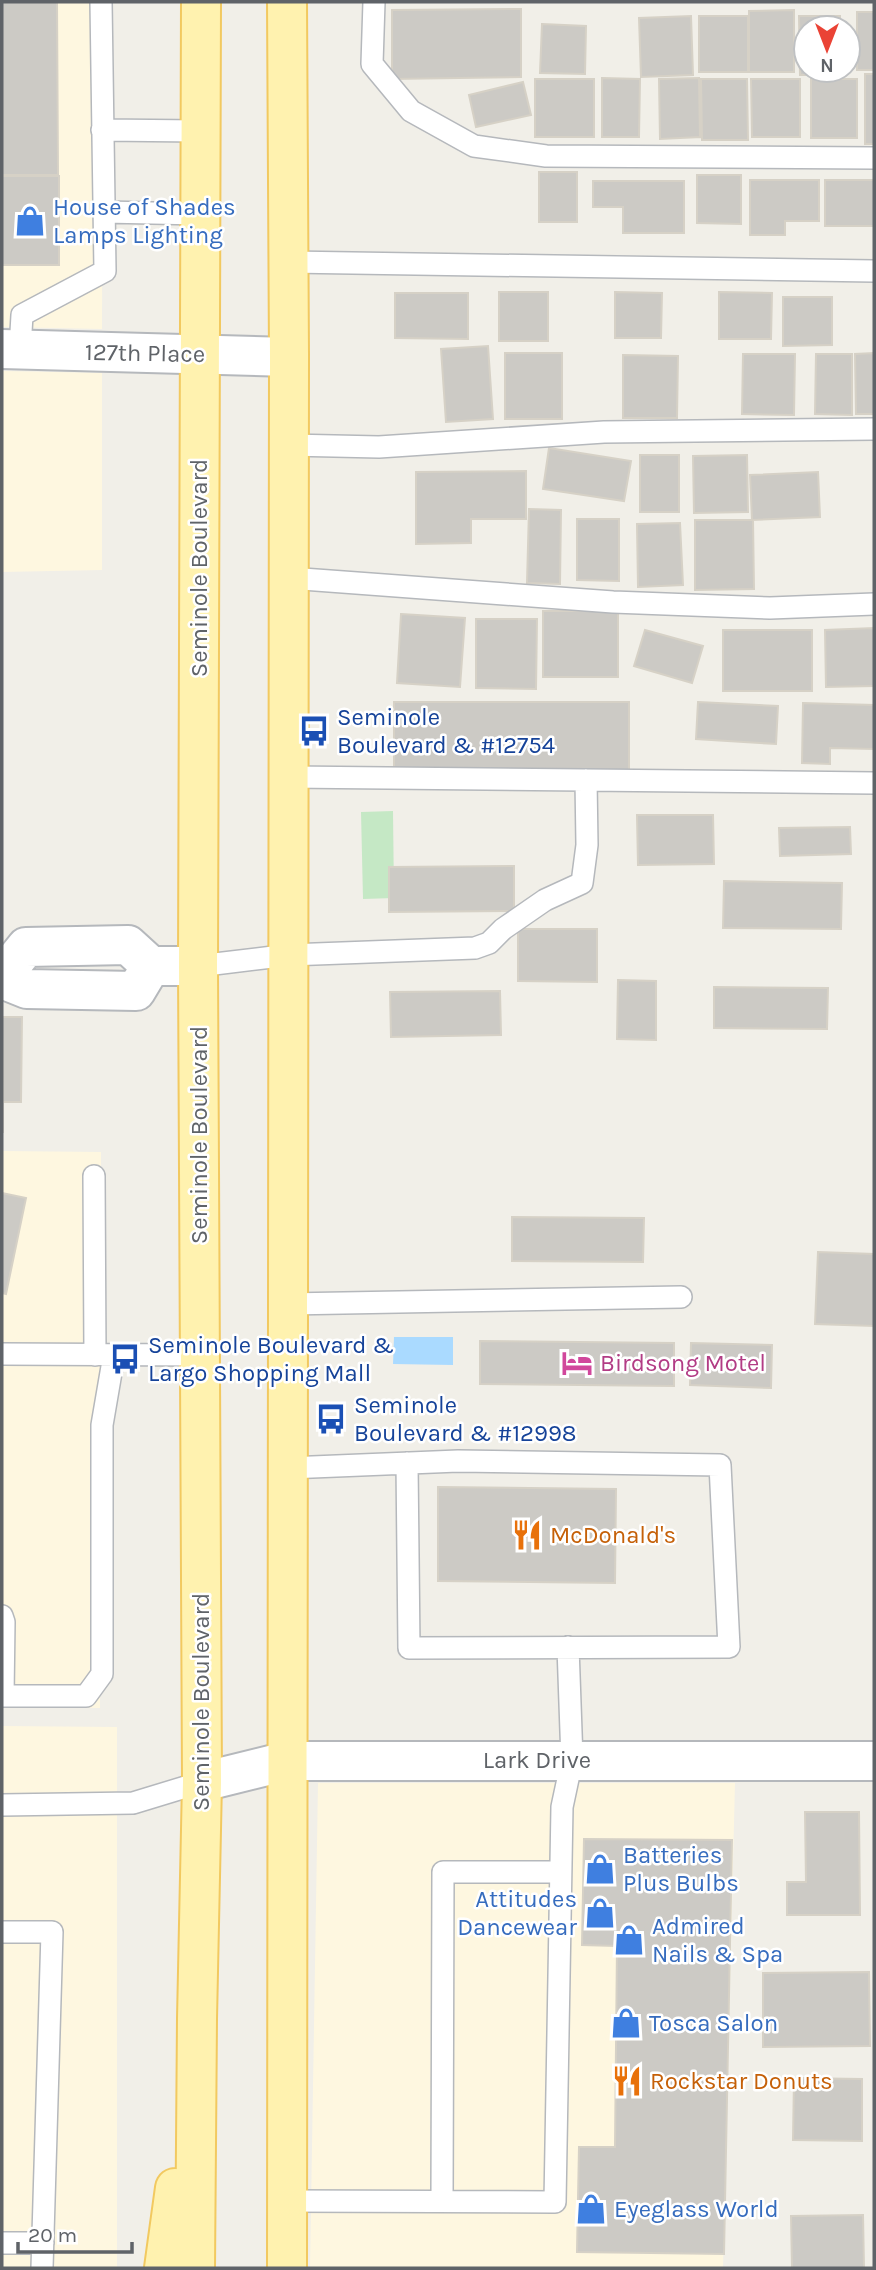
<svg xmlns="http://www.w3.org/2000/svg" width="876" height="2270" font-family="Karla,sans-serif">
<rect width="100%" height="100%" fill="#f1efe8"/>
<!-- commercial -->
<path fill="#fef7e0" d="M2,2h101l-1,327 -100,-2z
M2,371l100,2v197l-100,2z
M2,1151l99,1 -1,556 -98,-1z
M2,1726l115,1v541h-115z
M318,1783h417l-12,485h-413z"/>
<!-- green -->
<path fill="#c5e8c5" d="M393,811l1,87 -31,1 -2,-87z"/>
<!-- water -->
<path fill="#aadaff" d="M394,1337h59v28l-60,-1z"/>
<!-- building -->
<path fill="#cccac5" stroke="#d6d1c6" stroke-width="2" d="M2,2h55l1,173h-56z
M521,9v68l-129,2v-69z
M794,10v62h-45v-61z
M857,12h17v58h-17z
M691,16l2,59 -52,2 -2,-59z
M699,16h49v56h-49z
M799,16h41v12h-34v42h34v5h-40z
M542,24l44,2 -1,48 -45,-1z
M865,74h9v70h-9z
M602,78l38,1 -1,58h-37z
M699,78l1,59 -40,2 -1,-60z
M535,79h59v58h-59z
M701,79h46l1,61h-46z
M751,79h49v58h-48z
M811,79h46v59h-46z
M523,82l8,33 -55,12 -7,-32z
M539,172h38v50h-38z
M697,175h44v49l-44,-1z
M2,176h57v89h-57z
M750,180h69v41h-34v14h-35z
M825,180h49v46h-49z
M593,181h91v52h-61v-26h-30z
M499,292h49v49h-49z
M615,292l47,1 -1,45h-46z
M719,292l53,1 -1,46h-52z
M395,293h73v46l-73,-1z
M783,297h49v48l-49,1z
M488,346l5,73 -47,3 -5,-73z
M505,353h57v66h-57z
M874,353v61h-18l-1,-60z
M743,354h52l-1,61 -52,-1z
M816,354h36v61l-37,-1z
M623,355l55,1 -1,62h-54z
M549,448l82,13 -7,40 -81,-12z
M640,455h39v57h-39z
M747,455l1,57 -54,1 -1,-57z
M526,471v48h-55v24l-55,1v-72z
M818,472l2,45 -68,3 -2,-45z
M529,509l32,1 -1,74 -33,-1z
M577,519h42v62l-42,-1z
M695,520h58l1,69 -59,1z
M680,523l3,62 -45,2 -1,-63z
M543,611h75v66h-75z
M401,614l64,4 -5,69 -63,-4z
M476,619h61l-1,70 -60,-1z
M874,628v58l-48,1 -1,-57z
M645,630l58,16 -11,37 -58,-17z
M723,630h89v61h-89z
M394,702h235v69h-235z
M698,702l80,4 -2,38 -80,-5z
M803,703l71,2v44l-44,-1v16l-28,-1z
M637,815h76l1,49 -76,1z
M850,827l1,27 -71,2 -1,-28z
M514,866v45l-125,1v-45z
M724,881l118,2 -1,46 -118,-1z
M518,929h79v53l-79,-1z
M618,980l38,1v59l-39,-1z
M714,987l114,1 -1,41 -113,-1z
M500,991l1,44 -110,2 -1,-45z
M2,1017h20l-1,85h-18v31z
M2,1193l24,5 -20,96 -4,-1z
M512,1217l132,1 -1,44 -131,-1z
M818,1252l56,2v72l-59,-2z
M480,1341l194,2v43l-194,-2z
M691,1343l81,2 -1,43 -81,-3z
M438,1487l178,2 -1,94 -177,-2z
M805,1812h54l1,103h-73v-33h19z
M584,1839l148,1 -8,414 -147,-2 2,-105h36l2,-201 -35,-1z
M869,1972l1,74 -107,1v-74z
M794,2078l68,1v62l-69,-1z
M863,2215l1,53h-72l-1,-52z"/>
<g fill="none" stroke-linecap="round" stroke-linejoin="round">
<!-- lane casing -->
<g stroke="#b5b8bc" stroke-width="24">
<path id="lane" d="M374,2l-2,62 39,47 63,35 72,10 328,2
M102,130l98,1
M104,212l96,2
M289,262l585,9
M20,349l2,-34 83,-44 -4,-269
M289,445l90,2 225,-15 270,-3
M289,578l324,24 157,6 104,-4
M289,777l585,6
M198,966l91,-11 186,-7 14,-5 14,-14 42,-29 37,-17 5,-38 -1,-65
M94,1176l1,179
M288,1304l393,-7
M2,1354l199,1
M288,1468l170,-7 262,4 9,182 -320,1 -2,-185
M2,1616l2,6 -1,74
M2,1696h84l16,-22v-249l12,-70
M2,1805l131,-2 69,-21
M2,1932h50l-10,336
M287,2201l268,1 7,-395 10,-47 -4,-113
M442,2201l1,-329h117
M2,2243h41"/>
</g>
<!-- street casing -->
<g stroke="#b5b8bc" stroke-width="42">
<path id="street" d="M2,349l287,8
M2,977l24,-30 102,-2 23,21h47
M2,979l25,10 109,2 15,-25
M202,1782l85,-21h587"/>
</g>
<!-- primary casing -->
<g stroke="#f2c960" stroke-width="42">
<path id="primary" d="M287,2l2,355 -2,1911
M164,2268l11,-80
M195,2268l2,-249 5,-237 -4,-816 3,-964"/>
</g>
<!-- lane -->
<use href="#lane" stroke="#fff" stroke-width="21"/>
<!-- street -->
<use href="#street" stroke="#fff" stroke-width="38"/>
<!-- primary -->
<use href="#primary" stroke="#fff2af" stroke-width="38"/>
</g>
<!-- icons -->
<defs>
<g id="shop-bare" transform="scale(2.415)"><path d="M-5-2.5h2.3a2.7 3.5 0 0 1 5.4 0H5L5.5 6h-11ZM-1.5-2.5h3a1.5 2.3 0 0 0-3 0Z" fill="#3f7fe0" stroke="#fff" stroke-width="2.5" paint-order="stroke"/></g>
<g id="bus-bare" transform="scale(2.415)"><path d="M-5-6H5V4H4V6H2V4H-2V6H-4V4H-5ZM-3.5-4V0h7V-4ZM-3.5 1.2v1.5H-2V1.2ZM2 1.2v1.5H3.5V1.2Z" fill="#1a4fb4" stroke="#fff" stroke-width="2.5" paint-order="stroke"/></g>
<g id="hotel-bare" transform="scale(2.415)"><path d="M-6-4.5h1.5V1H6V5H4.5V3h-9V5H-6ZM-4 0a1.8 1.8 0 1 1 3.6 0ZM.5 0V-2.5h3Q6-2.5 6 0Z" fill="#d1479c" stroke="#fff" stroke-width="2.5" paint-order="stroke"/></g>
<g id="restaurant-bare" transform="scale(2.415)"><path d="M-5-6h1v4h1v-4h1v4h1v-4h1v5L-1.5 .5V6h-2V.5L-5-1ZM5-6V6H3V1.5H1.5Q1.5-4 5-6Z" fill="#e8710a" stroke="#fff" stroke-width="2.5" paint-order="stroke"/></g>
</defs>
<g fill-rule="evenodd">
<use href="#shop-bare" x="30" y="221"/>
<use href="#bus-bare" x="314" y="731"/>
<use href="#bus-bare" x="125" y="1359"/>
<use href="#hotel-bare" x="577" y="1363"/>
<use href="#bus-bare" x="331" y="1419"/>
<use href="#restaurant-bare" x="527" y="1535"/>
<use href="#shop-bare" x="600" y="1869"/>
<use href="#shop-bare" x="600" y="1913"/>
<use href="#shop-bare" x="629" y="1940"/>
<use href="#shop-bare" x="626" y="2023"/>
<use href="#restaurant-bare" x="627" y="2081"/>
<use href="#shop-bare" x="591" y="2209"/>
</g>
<g text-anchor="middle" stroke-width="5" stroke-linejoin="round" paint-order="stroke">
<!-- shop labels -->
<g font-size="24" fill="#366cbe" stroke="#fff" text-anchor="start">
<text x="53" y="215">House of Shades<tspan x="53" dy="28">Lamps Lighting</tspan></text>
<text x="623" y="1863">Batteries<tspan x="623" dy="28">Plus Bulbs</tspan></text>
<text x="577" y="1907" text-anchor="end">Attitudes<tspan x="577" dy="28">Dancewear</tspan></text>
<text x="652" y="1934">Admired<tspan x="652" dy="28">Nails &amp; Spa</tspan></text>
<text x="649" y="2031">Tosca Salon</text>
<text x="614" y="2217">Eyeglass World</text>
</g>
<!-- street labels -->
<g font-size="24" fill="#5f6368" stroke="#fff">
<text transform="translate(145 353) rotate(1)" y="8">127th Place</text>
<text transform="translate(199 568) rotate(-90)" y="8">Seminole Boulevard</text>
<text transform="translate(199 1135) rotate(-90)" y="8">Seminole Boulevard</text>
<text transform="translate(201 1702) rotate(-90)" y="8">Seminole Boulevard</text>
<text x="537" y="1768">Lark Drive</text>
</g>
<!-- transit labels -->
<g font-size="24" fill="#164399" stroke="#fff" text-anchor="start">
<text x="337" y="725">Seminole<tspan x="337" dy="28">Boulevard &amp; #12754</tspan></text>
<text x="148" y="1353">Seminole Boulevard &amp;<tspan x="148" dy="28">Largo Shopping Mall</tspan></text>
<text x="354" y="1413">Seminole<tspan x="354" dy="28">Boulevard &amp; #12998</tspan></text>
</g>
<!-- hotel labels -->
<g font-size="24" fill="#b23c85" stroke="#fff" text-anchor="start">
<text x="600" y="1371">Birdsong Motel</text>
</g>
<!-- food labels -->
<g font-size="24" fill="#c56008" stroke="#fff" text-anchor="start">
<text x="550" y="1543">McDonald's</text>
<text x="650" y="2089">Rockstar Donuts</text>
</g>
</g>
<!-- border -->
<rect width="876" height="2270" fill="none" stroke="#5f6368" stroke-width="7"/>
<!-- north arrow -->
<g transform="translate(827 49) rotate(180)"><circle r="33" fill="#ffffff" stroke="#bfc1c3" stroke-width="2"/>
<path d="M0-5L12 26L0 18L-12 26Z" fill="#ea4335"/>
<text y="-10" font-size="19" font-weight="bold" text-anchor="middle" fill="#5f6368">N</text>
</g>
<!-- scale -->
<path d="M18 2242v10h114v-10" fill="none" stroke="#5f6368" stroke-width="3.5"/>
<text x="28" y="2242" font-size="21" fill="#5f6368" stroke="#ffffff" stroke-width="5" paint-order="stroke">20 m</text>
</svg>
